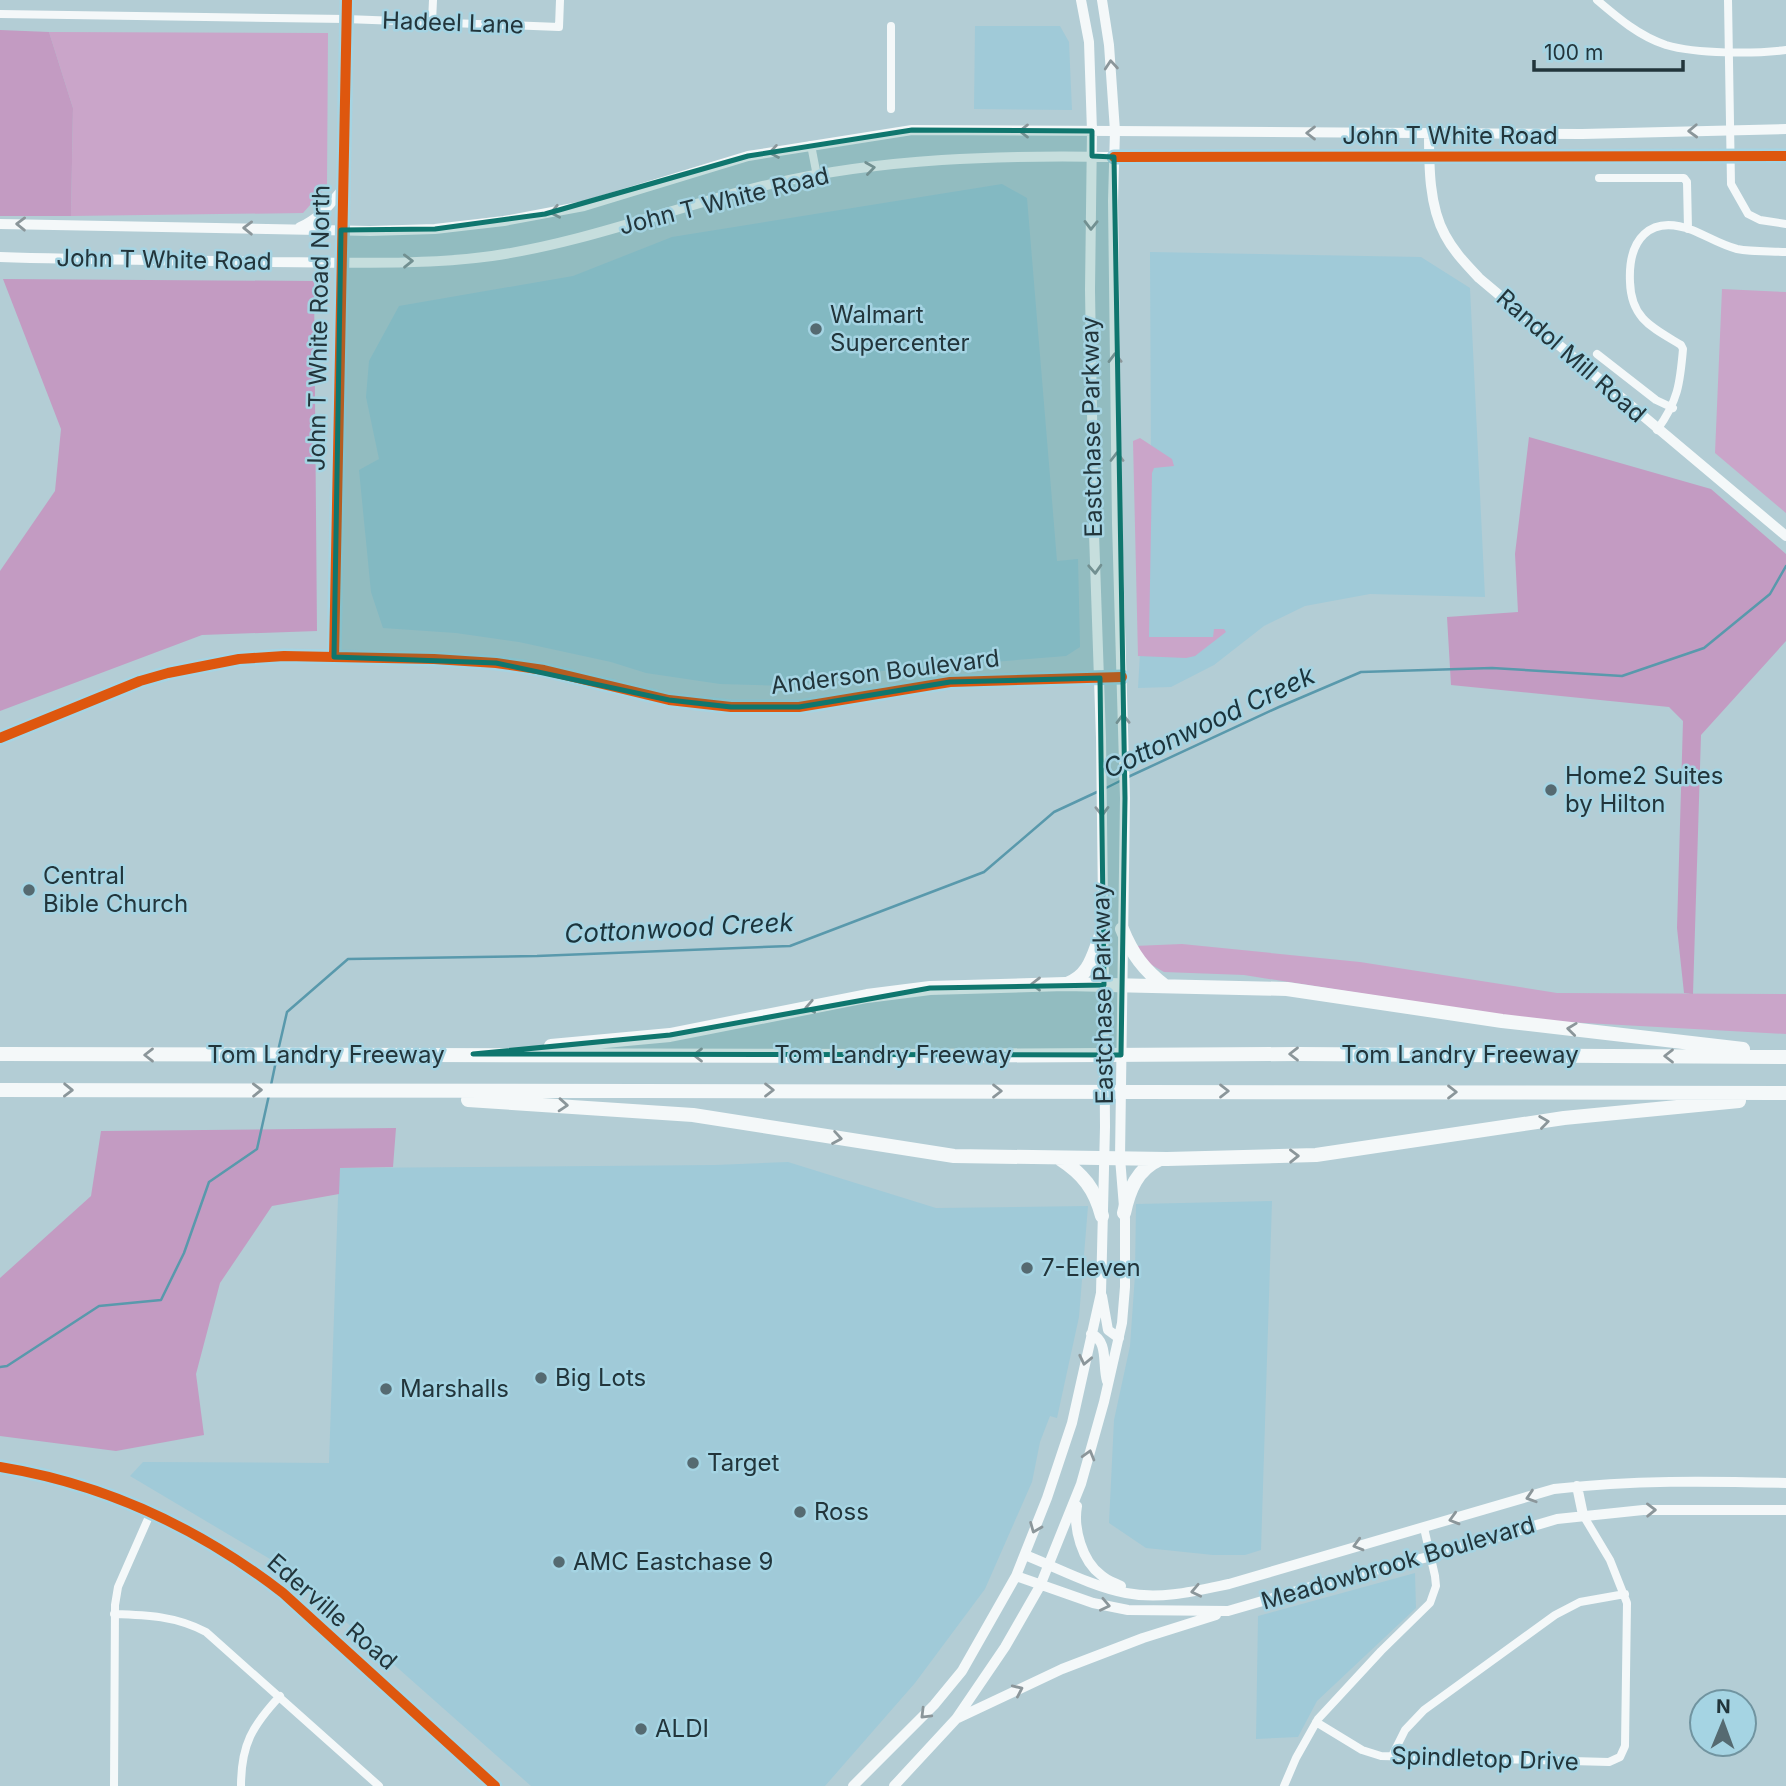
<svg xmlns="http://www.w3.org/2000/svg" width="1786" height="1786" font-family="Inter,sans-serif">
<rect width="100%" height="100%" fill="#b3cdd5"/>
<!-- built -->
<path fill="#a0cad8" d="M975,26h85l9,16 3,68 -98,-1z
M1002,184l25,14 30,363 21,-2 2,88 -14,9 -184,15 -94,15 -68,-2 -74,-11 -35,-11 -92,-20 -63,-9 -73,-5 -12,-36 -12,-122 20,-11 -13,-62 3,-36 30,-55 174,-30 99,-39z
M1150,252l271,5 49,31 15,309 -115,-3 -65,12 -41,20 -50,39 -43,22 -33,1 13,-227z
M788,1162l148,46 152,-2 -9,111 -22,101 -7,-2 -10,26 -8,40 -47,107 -70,94 -90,103h-294l-246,-218 -155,-92 13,-14 186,1 10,-295 376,-3z
M1272,1201l-11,349 -16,5h-32l-67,-7 -37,-25 5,-103 16,-74 5,-71 1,-71z
M1415,1573l1,35 -99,93 -19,36 -42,2 2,-123z"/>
<!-- green -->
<path fill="#caa5c9" d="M49,32l279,1 -1,153 -24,27 -232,3 2,-108z
M1722,289l64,3v221l-71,-60z
M1140,438l32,21 2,7 -20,2 -2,5 -3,164h64l1,-8h10l2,3 -31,24 -9,2 -48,-2 -5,-215z
M1182,944l178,18 197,31 229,1v40l-255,-14 -287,-45 -80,-3 -21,-12 -9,-14z"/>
<!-- forest -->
<path fill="#c39bc2" d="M0,30l49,2 24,76 -2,108h-71z
M3,279l311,2 3,350 -115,4 -202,76v-140l55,-80 6,-62z
M1529,437l182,52 75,65v87l-85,94 -8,259 -9,-1 -7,-65 6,-207 -14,-14 -218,-22 -4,-68 71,-5 -3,-58z
M396,1128l-3,39 -53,1 -1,26 -67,12 -52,77 -24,91 8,61 -88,16 -116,-15v-158l91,-82 10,-65z"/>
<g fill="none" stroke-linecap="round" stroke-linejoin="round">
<!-- stream -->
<path stroke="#5999ac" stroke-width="2.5" d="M1128,777l151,-70 82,-35 131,-4 130,8 82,-28 66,-54 16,-28
M1106,788l16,-8
M278,1051l9,-39 61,-53 189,-3 253,-10 194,-74 70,-60 43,-20
M271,1085l5,-24
M0,1367l7,-1 92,-60 62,-6 23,-47 25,-71 48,-33 12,-54"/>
<!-- minor -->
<path stroke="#f4f8f9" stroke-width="8" d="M1597,0c21,18 42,36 69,45 31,9 88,9 120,5
M1728,0l3,184 17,30 12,6 26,4
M0,14l346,5 213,8 1,-27
M432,22l1,-22
M891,109v-83
M811,145l6,31
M1599,178h85l3,4 1,47
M341,230l6,-230
M1597,354l59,46 17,8
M1657,430c21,-29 23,-46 26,-81l-2,-4c-28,-17 -50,-26 -51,-63 -2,-42 19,-68 62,-52 15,6 29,15 45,19 16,3 33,2 49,3
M114,1614c33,1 62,2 92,18l173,154
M1316,1722l46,28 19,6 228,6 11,-5 5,-11 2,-143 -17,-43 -27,-45
M1392,1756l13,-26 19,-20 131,-95 25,-13 45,-8
M114,1786l1,-181 3,-18 33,-75
M241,1786c0,-41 11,-60 39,-90
M1284,1786l12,-28 22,-39 63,-68 49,-48 6,-17 -1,-10 -11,-48"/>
<!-- tertiary -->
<path stroke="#f4f8f9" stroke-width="10" d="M1115,131l467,3 204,-5
M1429,133c0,33 0,73 16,102 9,17 22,30 34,43l307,258
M1114,157l672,-1
M334,657l7,-427
M0,738l140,-57 28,-8 71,-14 45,-3 150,3 62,4 48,7 125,30 62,7h68l151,-25 172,-5
M0,1467c105,17 199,61 283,126l212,193"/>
<!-- secondary -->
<path stroke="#f4f8f9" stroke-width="10" d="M0,224l370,7 65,-2 69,-8 80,-15 164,-50 164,-26 203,1
M300,227c19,-8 29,-22 42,-37
M0,257c90,3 181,3 271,5 73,0 148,4 221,-6 96,-14 185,-50 279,-72 112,-26 229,-29 343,-27
M1102,1296l6,34 11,8
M1091,1334c18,7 11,30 16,47
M1577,1486l6,29
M1077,1506c-4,22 5,55 24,69 5,5 14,8 20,11
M1025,1555c33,13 66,31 101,38 35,7 70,-2 103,-9l325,-95c79,-9 153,-8 232,-6
M1016,1576l77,27 35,7 100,1 103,-30 101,-25 125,-37 86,-9h143
M958,1718l104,-49 81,-31 73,-23
M853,1786l81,-81 28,-34 54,-95 31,-78 25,-75 29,-130 4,-166 -1,-142 -3,-247 -7,-205 -4,-243 2,-159 -3,-89 -8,-42
M894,1786l62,-67 49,-72 35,-61 41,-102 23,-82 18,-79 3,-36v-68l-5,-61 5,-360 -8,-275 -4,-322 2,-70 -6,-86 -7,-45"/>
<!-- motorway -->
<path stroke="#f4f8f9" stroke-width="14" d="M1122,929c10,25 22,41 43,57
M1067,984c24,-9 26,-30 35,-51
M551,1046l119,-11 197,-39 63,-8 135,-4 222,5 215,32 241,28
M0,1054l889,2 408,-2 489,3
M0,1090l1786,3
M468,1100l225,15 261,41 213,3 149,-4 248,-37 175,-17
M1060,1159c23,15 35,30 42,57
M1124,1213c5,-23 13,-44 36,-54"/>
<!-- cycleway casing -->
<g stroke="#a5d4e3" stroke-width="15">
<path id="cycleway" d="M1114,157l672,-1
M334,657l13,-657
M0,738l140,-57 28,-8 71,-14 45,-3 150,3 62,4 48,7 125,30 62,7h68l151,-25 172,-5
M0,1467c105,17 199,61 283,126l212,193"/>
</g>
<!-- cycleway -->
<use href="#cycleway" stroke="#de570e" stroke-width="10"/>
</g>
<!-- one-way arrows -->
<defs><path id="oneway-chevron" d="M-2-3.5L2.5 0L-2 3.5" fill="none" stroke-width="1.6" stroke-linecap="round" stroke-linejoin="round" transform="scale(1.75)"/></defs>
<g stroke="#8b969a">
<use href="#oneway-chevron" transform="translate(1111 65) rotate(-95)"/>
<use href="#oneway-chevron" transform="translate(1024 131) rotate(-180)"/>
<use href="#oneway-chevron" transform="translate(1693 131) rotate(178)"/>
<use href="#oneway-chevron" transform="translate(1311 133) rotate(-180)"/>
<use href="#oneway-chevron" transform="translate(774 152) rotate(170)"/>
<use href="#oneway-chevron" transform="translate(870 168) rotate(-8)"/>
<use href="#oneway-chevron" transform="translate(555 212) rotate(169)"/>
<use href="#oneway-chevron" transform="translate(21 224) rotate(-179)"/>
<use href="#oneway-chevron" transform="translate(1091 225) rotate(91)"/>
<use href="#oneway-chevron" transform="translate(248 228) rotate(-179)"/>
<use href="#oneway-chevron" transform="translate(408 261) rotate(-1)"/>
<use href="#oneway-chevron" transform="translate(1115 358) rotate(-91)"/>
<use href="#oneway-chevron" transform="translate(1117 457) rotate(-90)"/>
<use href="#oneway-chevron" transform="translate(1095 569) rotate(87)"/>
<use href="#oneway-chevron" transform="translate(1123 719) rotate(-91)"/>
<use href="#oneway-chevron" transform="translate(1102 811) rotate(89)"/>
<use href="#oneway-chevron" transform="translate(1036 984) rotate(-180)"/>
<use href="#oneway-chevron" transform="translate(810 1007) rotate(169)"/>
<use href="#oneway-chevron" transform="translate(1572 1029) rotate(-173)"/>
<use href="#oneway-chevron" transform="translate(1294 1054) rotate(180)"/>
<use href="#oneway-chevron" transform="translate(149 1055) rotate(-180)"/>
<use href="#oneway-chevron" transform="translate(698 1055) rotate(-180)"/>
<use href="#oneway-chevron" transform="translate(1669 1056) rotate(-180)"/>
<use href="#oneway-chevron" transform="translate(68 1090) rotate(1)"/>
<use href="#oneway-chevron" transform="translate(257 1090) rotate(-1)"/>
<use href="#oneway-chevron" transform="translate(769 1090)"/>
<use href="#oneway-chevron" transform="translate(997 1091)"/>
<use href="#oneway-chevron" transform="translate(1224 1091)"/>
<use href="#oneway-chevron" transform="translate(1452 1092)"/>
<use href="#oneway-chevron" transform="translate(563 1105) rotate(4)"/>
<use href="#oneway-chevron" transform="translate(1544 1122) rotate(-8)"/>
<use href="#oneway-chevron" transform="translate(837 1138) rotate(10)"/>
<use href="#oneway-chevron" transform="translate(1294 1156) rotate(-1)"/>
<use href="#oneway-chevron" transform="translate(1085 1360) rotate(102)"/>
<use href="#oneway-chevron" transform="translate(1089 1455) rotate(-74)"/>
<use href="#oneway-chevron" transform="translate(1531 1497) rotate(162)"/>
<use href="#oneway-chevron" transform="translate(1651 1510) rotate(-1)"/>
<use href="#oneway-chevron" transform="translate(1454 1519) rotate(164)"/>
<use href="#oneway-chevron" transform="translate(1035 1528) rotate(112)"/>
<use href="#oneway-chevron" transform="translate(1358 1545) rotate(164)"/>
<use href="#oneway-chevron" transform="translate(1196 1591) rotate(168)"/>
<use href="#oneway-chevron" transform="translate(1105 1605) rotate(12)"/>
<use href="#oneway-chevron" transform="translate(1018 1690) rotate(-25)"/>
<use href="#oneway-chevron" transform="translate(925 1714) rotate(135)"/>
</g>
<!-- marked area -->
<path fill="#0f766e" fill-opacity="0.2" stroke="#0f766e" stroke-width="5" stroke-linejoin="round" d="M912,130l180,1v25l22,1 11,641 -4,257 -648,-1 197,-19 260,-47 174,-3 -4,-307 -150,4 -151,25h-68l-62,-7 -173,-37 -162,-6 7,-427 94,-1 110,-15 203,-58z"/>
<!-- markers -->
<g fill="#556a71" stroke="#a5d4e3" stroke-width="2.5">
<circle cx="816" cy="329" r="7"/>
<circle cx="1551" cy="790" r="7"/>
<circle cx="29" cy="890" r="7"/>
<circle cx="1027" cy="1268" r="7"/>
<circle cx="541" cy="1378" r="7"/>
<circle cx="386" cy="1389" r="7"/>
<circle cx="693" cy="1463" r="7"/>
<circle cx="800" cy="1512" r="7"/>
<circle cx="559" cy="1562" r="7"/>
<circle cx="641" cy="1729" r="7"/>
</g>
<g text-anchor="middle" stroke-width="5" stroke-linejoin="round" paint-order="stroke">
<!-- street labels -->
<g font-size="24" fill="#22353b" stroke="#a5d4e3">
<text transform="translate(453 23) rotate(2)" y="8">Hadeel Lane</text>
<text x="1450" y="144">John T White Road</text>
<text transform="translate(724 201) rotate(-14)" y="8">John T White Road</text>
<text transform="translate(164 260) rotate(1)" y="8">John T White Road</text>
<text transform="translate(319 328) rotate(-89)" y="8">John T White Road North</text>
<text transform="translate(1571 356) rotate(41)" y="8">Randol Mill Road</text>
<text transform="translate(1092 427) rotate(-91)" y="8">Eastchase Parkway</text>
<text transform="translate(885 672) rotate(-7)" y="8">Anderson Boulevard</text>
<text transform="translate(1103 994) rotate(-91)" y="8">Eastchase Parkway</text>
<text x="326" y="1063">Tom Landry Freeway</text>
<text x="893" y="1063">Tom Landry Freeway</text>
<text x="1460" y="1063">Tom Landry Freeway</text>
<text transform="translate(1398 1563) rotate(-16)" y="8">Meadowbrook Boulevard</text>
<text transform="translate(332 1612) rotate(41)" y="8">Ederville Road</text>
<text transform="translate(1485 1759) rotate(2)" y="8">Spindletop Drive</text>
</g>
<!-- poi labels -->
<g font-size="24" fill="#22353b" stroke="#a5d4e3" text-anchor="start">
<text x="830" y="323">Walmart<tspan x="830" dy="28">Supercenter</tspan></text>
<text x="1565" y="784">Home2 Suites<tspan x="1565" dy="28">by Hilton</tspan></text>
<text x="43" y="884">Central<tspan x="43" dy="28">Bible Church</tspan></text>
<text x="1041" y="1276">7-Eleven</text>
<text x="555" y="1386">Big Lots</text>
<text x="400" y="1397">Marshalls</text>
<text x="707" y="1471">Target</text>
<text x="814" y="1520">Ross</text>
<text x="573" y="1570">AMC Eastchase 9</text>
<text x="655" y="1737">ALDI</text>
</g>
<!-- water labels -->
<g font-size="26" font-style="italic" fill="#1b343c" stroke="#a5d4e3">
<text transform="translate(1209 722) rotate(-25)" y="9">Cottonwood Creek</text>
<text transform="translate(679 928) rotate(-3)" y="9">Cottonwood Creek</text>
</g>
</g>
<!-- north arrow -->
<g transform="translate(1723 1723) rotate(1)"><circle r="33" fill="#a5d4e3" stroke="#7194a0" stroke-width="2"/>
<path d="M0-5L12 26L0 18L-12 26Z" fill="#556a71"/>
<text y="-10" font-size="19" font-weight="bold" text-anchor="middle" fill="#22353b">N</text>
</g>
<!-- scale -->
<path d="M1534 60v10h149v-10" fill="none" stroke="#22353b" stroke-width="3.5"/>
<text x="1544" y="60" font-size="21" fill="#22353b" stroke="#a5d4e3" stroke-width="5" paint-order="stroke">100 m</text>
</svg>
